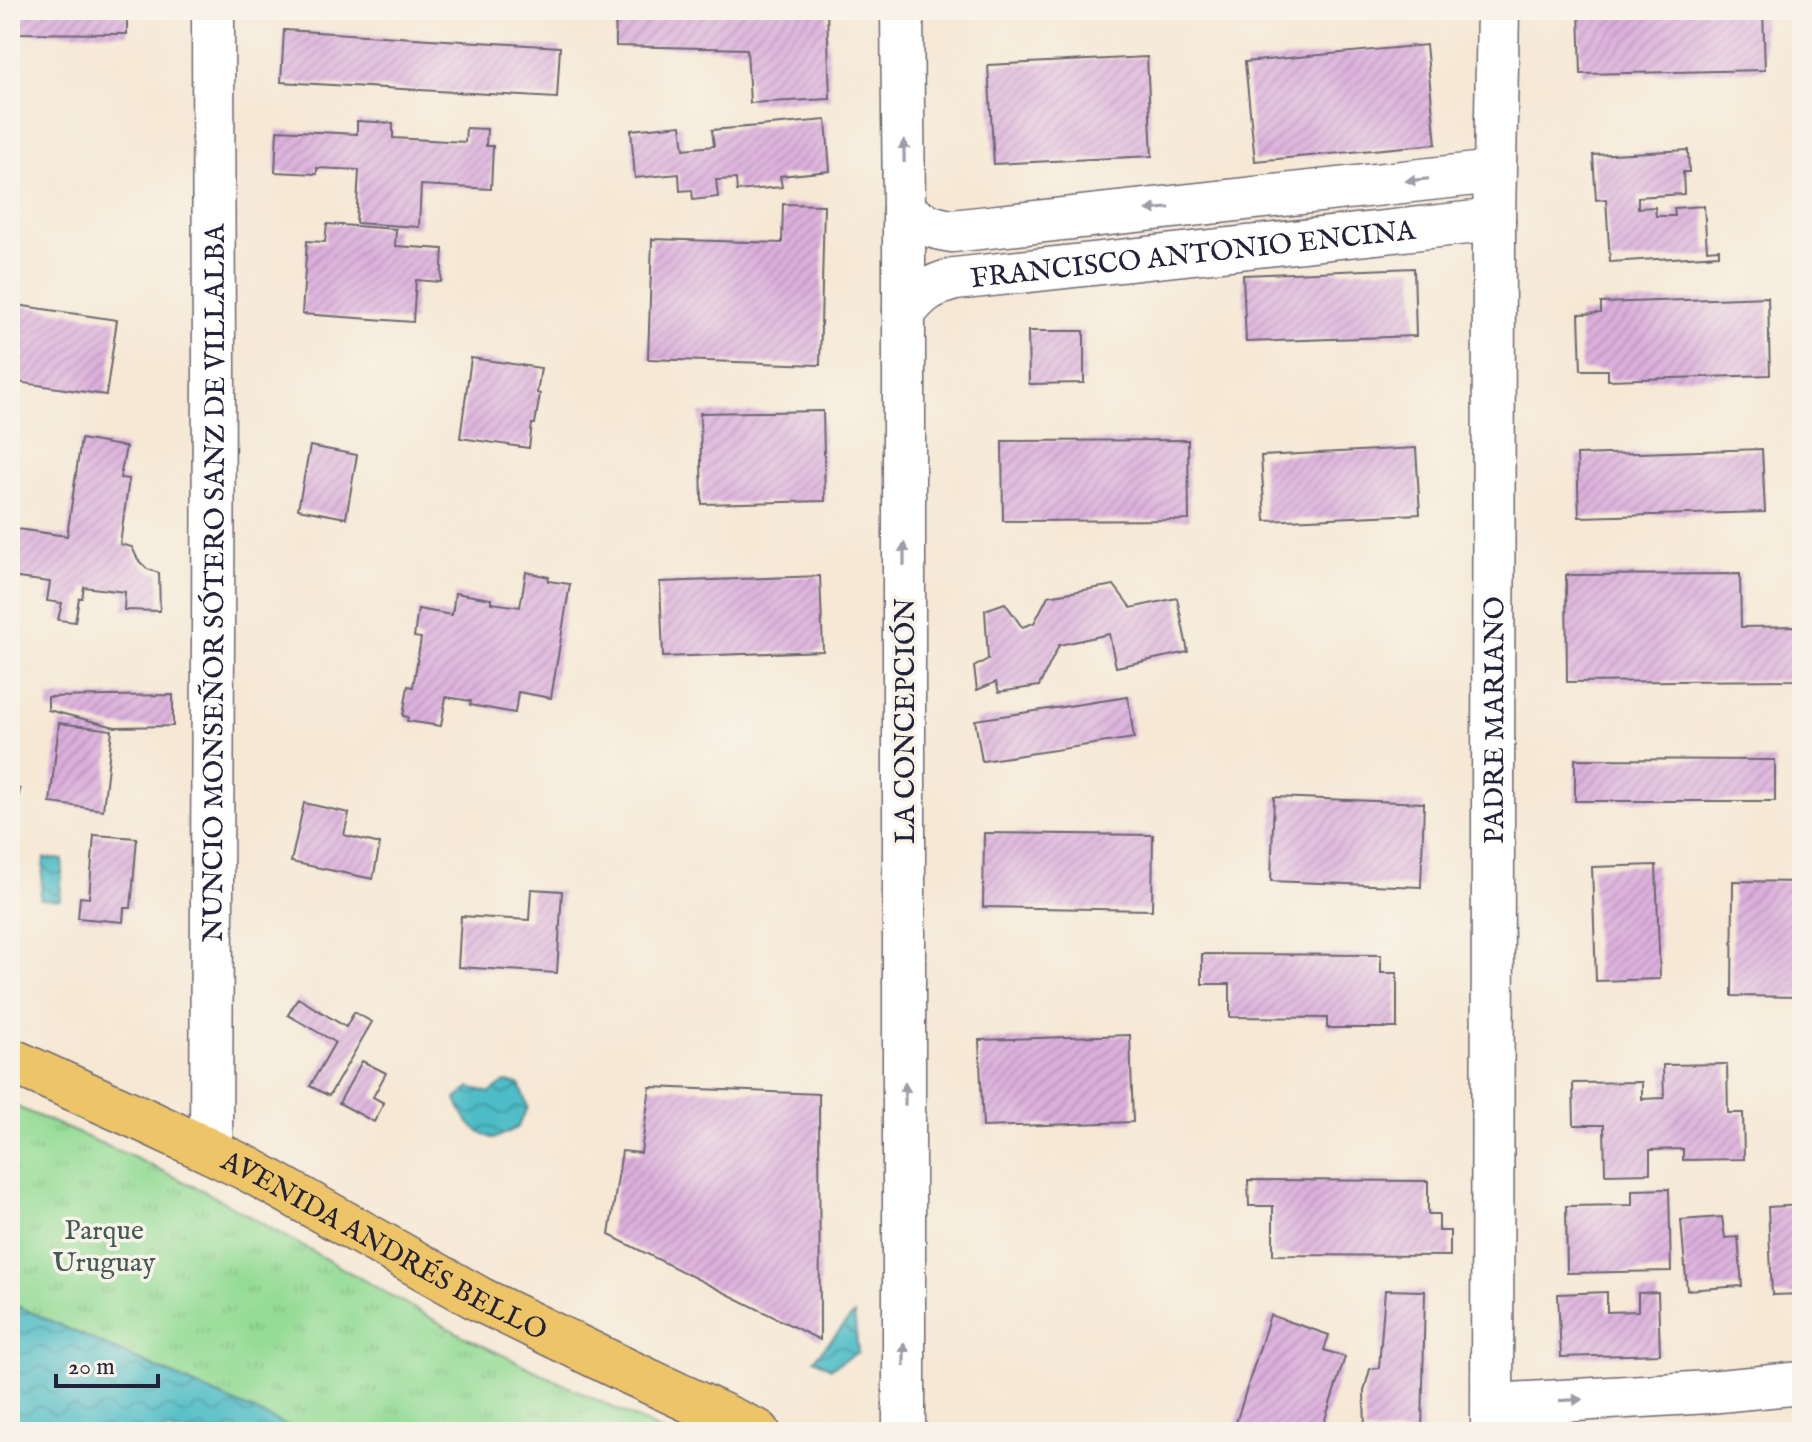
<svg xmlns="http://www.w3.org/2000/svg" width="1812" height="1442" font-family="'IM FELL English',serif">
<defs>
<pattern id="park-tufts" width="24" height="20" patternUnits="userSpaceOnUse" patternTransform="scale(2)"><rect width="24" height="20" fill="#95dc96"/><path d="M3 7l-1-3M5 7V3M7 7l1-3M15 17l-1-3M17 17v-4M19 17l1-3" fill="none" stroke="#80bc82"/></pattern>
<pattern id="water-waves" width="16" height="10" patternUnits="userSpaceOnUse" patternTransform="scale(2)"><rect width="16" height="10" fill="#4ebcc6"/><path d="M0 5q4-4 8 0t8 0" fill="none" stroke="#4098a2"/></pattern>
<pattern id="building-hatch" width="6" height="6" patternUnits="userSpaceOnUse" patternTransform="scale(2)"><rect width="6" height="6" fill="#dbafdc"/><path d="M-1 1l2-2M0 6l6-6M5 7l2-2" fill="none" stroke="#bc96be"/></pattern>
</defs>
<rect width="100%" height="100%" fill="#f7f3e8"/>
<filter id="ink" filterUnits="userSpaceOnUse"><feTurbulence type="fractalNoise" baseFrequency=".0125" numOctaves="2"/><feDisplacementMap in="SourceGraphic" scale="16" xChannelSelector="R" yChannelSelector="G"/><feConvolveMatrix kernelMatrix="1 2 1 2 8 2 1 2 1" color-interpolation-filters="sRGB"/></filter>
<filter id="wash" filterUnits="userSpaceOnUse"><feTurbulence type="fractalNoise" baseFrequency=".006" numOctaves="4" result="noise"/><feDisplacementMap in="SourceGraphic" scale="32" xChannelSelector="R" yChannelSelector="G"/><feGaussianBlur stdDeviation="1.8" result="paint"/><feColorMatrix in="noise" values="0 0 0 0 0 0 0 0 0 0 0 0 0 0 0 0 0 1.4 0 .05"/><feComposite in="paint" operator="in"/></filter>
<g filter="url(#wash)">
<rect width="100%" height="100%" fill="#f6e8d5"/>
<!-- park -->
<path fill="url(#park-tufts)" stroke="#5c7f68" stroke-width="2" d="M10,1104l125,54 71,34 259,145 199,95h-363l-291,-129z"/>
<!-- water -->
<path fill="url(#water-waves)" stroke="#386f80" stroke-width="2" d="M44,858l19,2 -3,40 -20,-1z
M505,1082l14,2 9,23 -11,21 -23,11c-23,-10 -29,-17 -38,-40l14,-12 20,6z
M10,1303l291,129h-291z
M854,1314l4,38 -27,16 -17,-9z"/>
<g id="blocks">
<!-- building -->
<path fill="url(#building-hatch)" d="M10,10h117v24l-117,-1z
M615,10h212l3,89 -80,4 -3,-54 -131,-3z
M1579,10h184l2,60 -184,4z
M284,30l276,17 -3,51 -276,-16z
M1426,45l10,99 -181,17 -10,-99z
M1147,57l5,99 -158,8 -6,-99z
M826,120l4,51 -50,5 2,11 -45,4 -1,-12 -20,1 2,17 -25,3 -1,-10 -12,1 -1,-17 -44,4 -4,-48 50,-5 3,24 30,-3 -2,-16z
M357,121l36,2v15l72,4 1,-14 21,1 -1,17h7l-2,43 -70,-4 -2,42 -63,-4 3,-53 -42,-2v6l-42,-2 2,-42 80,4z
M1688,150l1,22h-6l1,22 -46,3v11l17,-1 1,9h19l-1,-8 30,-2 3,44 12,-1v6l-109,7 -4,-63 -10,1 -3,-45z
M783,204l41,1 -4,160 -172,-6 4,-120 130,4z
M327,224l69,5 -1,17 48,3 -2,33 -25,-2 -3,42 -111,-8 5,-73 18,1z
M1414,268l2,68 -170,6 -3,-67z
M1768,297l2,78 -162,5v-10h-27l-2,-56 22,-1v-10z
M10,304l107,16 -11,75 -96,-14z
M1028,331h56v52l-55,1z
M471,358l70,10 -4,25 3,1 -5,30h-3l-3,24 -69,-10z
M823,411l2,90 -123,3 -2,-91z
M81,439l45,8 -6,31 9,1 -9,65 12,3 6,13 9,9 12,4 1,38 -36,-1 1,-18 -41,-5 -2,11h-3l-4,24 -17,-2 4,-17 -15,-2 3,-19 -40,-5v-49l57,8z
M1188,440l1,80 -186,1 -1,-80z
M310,446l47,9 -11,63 -48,-9z
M1416,448l4,66 -155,7 -4,-65z
M1762,449l3,63 -186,5 -2,-62z
M526,572l23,5 -1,4 22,3 -19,114 -33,-6 -3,21 -45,-8 1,-4 -25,-4 -5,29 -34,-5 1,-4 -5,-1 5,-30 5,1 8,-49 -7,-1 4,-28 34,6 3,-22 36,6v4l29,4z
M1740,574l1,53 61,-1v54l-235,2 -1,-107z
M820,576l3,75 -160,6 -3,-75z
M1114,585l17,23 46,-10 11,54 -72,15 -7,-33 -50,11 -20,41 -40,6 -3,-10 -19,8 -3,-23 14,-8 -3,-49 20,-7 17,24 12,-4 14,-27z
M173,695v31l-58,1 -67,-17v-13z
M1128,697l6,41 -152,23 -7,-41z
M59,723l53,7 -9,80 -53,-7z
M1575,759l200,1v41h-200z
M10,787l10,2 -8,50 -2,-1z
M1274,797l150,6 -3,84 -150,-6z
M304,803l45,10 -5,22 36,9 -7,35 -82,-17z
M984,833l169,2 -1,75 -169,-3z
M94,835l43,3 -6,70h-7l-1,14 -45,-4 2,-21 9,1z
M1656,865l4,114 -64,2 -4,-114z
M1733,881l69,1v115l-70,-1z
M531,889l31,2 -5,82 -99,-6 3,-51 68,4z
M1202,954l179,1v18h16v55h-70v-10l-97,-1v-33h-28z
M298,998l48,29 8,-15 18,10 -43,74 -19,-10 25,-44 -47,-27z
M1130,1035l3,87 -150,5 -4,-87z
M362,1061l24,12 -13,24 11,6 -10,19 -35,-19z
M1727,1064l1,49h15l1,46 -61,1v-11l-33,1v23l-45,1 -1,-49h-30l-1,-42 69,-1v17l22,-1 -1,-33z
M650,1087l169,7 1,246 -211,-105 13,-84 19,2z
M1248,1180l180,1v33h11v17h11v25l-177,-1v-49h-24z
M1669,1189l2,82 -104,2 -1,-67 66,-1v-15z
M1802,1205v89l-30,1 -4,-88z
M1722,1217l3,21 13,-1 4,49 -55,4 -6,-70z
M1385,1290l40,1 -3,141h-57l-1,-41 6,-22 9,-1z
M1607,1292v20l31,-1v-18l20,-1 2,62 -99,3 -3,-63z
M1270,1315l59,20 -5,15 21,7 -24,75h-88z
M1802,1417v15h-82v-2l75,-7 1,-5z
M1700,1424l1,8h-49v-2z"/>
</g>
</g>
<g filter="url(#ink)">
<use href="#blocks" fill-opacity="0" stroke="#6c6771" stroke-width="2"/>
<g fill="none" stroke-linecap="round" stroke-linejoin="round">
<!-- minor casing -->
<g stroke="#6c6771" stroke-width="45">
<g id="minor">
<path d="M902,10l2,200v1222"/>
<path d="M904,210c15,13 28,18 48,21l542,-59"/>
<path id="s1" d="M904,313c17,-21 25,-27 51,-34l539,-59"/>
<path id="s2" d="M211,1151l3,-776 -1,-359"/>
<path d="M1493,1405l216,-13 93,-9"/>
<path id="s3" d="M1492,1432l2,-1212 4,-210"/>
</g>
</g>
<!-- major casing -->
<g stroke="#6c6771" stroke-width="47">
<g id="major">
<path id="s4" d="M10,1060l136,61 102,48 233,131 146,71 131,61"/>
</g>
</g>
<!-- minor -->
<use href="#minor" stroke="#fff" stroke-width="42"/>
<!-- major -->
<use href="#major" stroke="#eec469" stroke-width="44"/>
</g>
<!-- one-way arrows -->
<defs><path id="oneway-solid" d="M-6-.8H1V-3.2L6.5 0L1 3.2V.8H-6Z" transform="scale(2)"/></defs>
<g fill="#9c9ca7">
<use href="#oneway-solid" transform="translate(904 151) rotate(-91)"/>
<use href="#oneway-solid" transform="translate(1417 180) rotate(174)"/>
<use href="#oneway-solid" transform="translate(1158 209) rotate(174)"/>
<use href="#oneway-solid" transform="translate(904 554) rotate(-90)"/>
<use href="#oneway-solid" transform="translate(905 1094) rotate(-90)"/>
<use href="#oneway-solid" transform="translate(904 1354) rotate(-90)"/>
<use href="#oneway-solid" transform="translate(1571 1400) rotate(-3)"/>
</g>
</g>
<g text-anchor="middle" stroke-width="7" stroke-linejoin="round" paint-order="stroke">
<!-- street labels -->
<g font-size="28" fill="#22223b" stroke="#f7f3e8">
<text dy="10" stroke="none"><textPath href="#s1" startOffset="302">FRANCISCO ANTONIO ENCINA</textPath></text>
<text dy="10" stroke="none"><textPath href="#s2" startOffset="568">NUNCIO MONSEÑOR SÓTERO SANZ DE VILLALBA</textPath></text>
<text transform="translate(904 721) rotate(-90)" y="10">LA CONCEPCIÓN</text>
<text dy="10" stroke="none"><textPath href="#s3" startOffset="712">PADRE MARIANO</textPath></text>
<text dy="10" stroke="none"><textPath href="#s4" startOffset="418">AVENIDA ANDRÉS BELLO</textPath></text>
</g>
<!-- park labels -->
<g font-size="28" fill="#445a56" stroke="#f7f3e8">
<text x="104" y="1239">Parque<tspan x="104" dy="32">Uruguay</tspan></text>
</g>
</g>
<!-- margin -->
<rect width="1812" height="1442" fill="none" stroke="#f7f3e8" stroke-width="40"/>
<!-- scale -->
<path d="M56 1374v12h102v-12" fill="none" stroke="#22223b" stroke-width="4"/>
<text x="68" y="1374" font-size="24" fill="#22223b" stroke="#f7f3e8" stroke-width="6" paint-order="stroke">20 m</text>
</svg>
